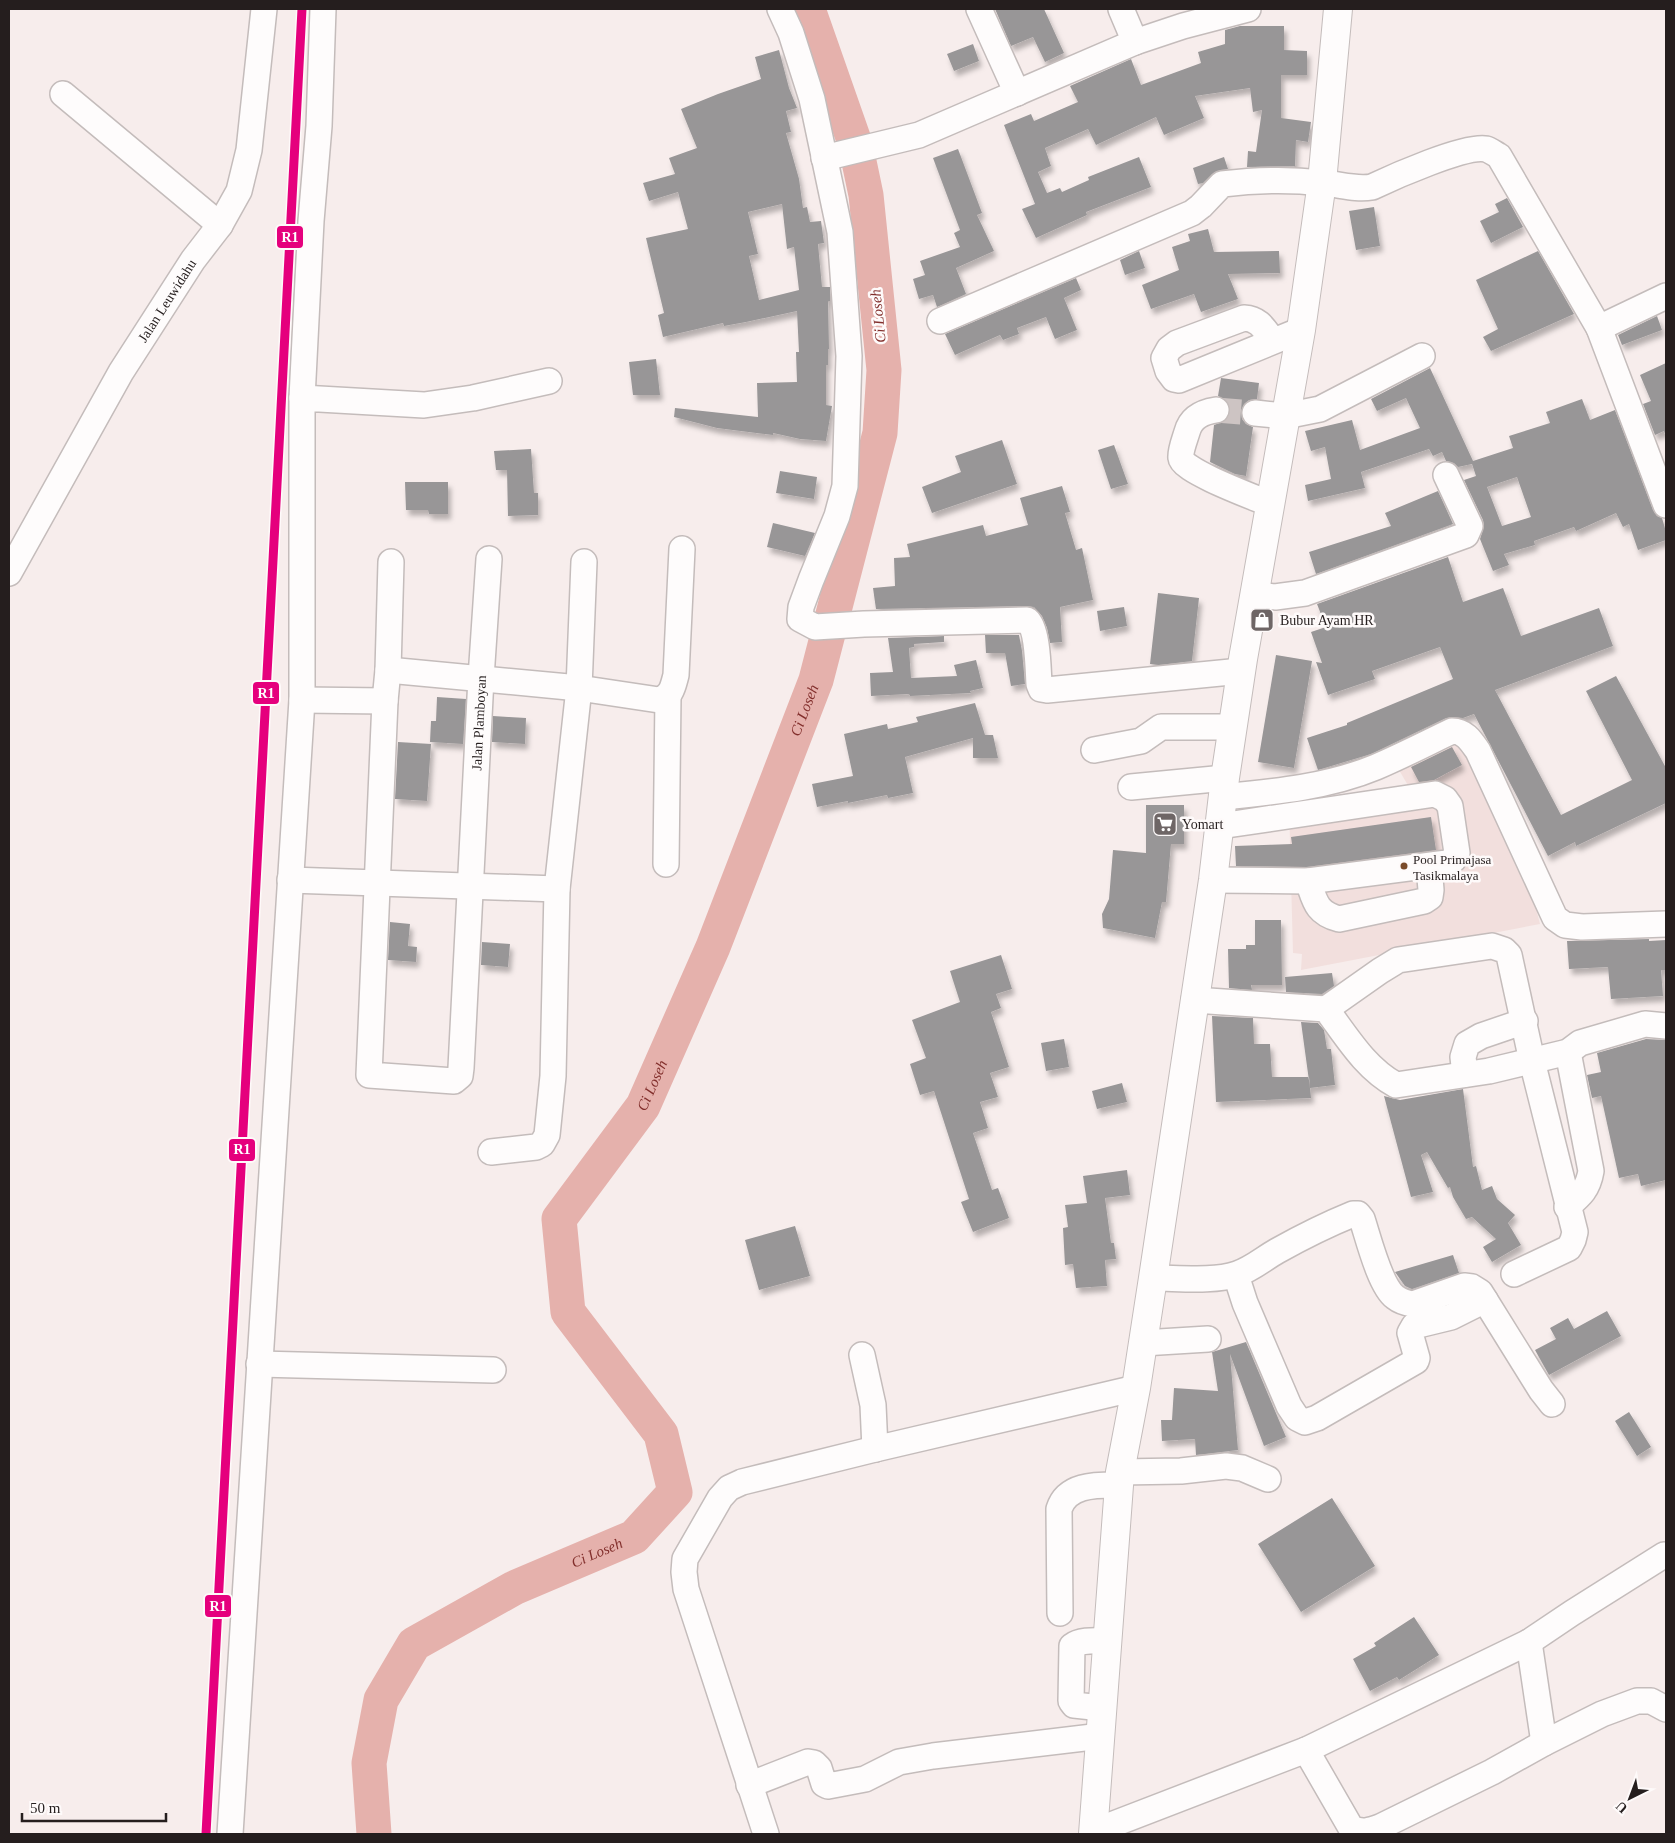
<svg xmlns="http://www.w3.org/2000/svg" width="1675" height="1843" font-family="'Times New Roman',serif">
<defs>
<filter id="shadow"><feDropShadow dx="3" dy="5.5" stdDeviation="2.5" flood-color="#0004"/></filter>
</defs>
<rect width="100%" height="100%" fill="#f7edec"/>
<!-- built -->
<path fill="#f2dfdd" d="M1460,741l71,148 9,35 -239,46 1,-16 -9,-1 -4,-148 120,-18 -13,-22z"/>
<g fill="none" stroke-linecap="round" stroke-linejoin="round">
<!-- river -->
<g stroke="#e5b1ac" stroke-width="35">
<path d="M808,9l48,137"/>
<path id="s1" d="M374,1834l-5,-71 12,-63 33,-56 100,-56 120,-51 41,-45 -14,-58 -93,-122 -9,-93 84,-113 70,-159 103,-267 64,-247 4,-63 -18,-175 -9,-43"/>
</g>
</g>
<!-- building -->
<path fill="#989697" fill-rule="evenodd" filter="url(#shadow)" d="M995,9h49l20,44 -19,9 -12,-25 -22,9z
M1240,26h44v24l23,1v24h-26v43l30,4 -3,20 -12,-2 -1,26 -48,1 1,-16 8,1 6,-42 -9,2 -3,-24 -55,8 9,22 -40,17 -8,-18 -60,28 -8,-16 -43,19 6,18 -13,6 9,21 13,-5 2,4 27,-12 -1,-3 51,-20 12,30 -65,25 1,3 -51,23 -14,-29 13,-5 -31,-79 27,-11 3,7 44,-19 -8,-16 61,-27 10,26 60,-22 -3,-11 27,-8v-14z
M973,44l6,17 -25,10 -7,-17z
M779,50l10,38 8,20 -11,3 5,21 -5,1 13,46 4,29 4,-1 3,15 11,-1 3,22 -6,1 4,43h8v14h-2l1,48h-1v16h-2v40l6,1 -6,35 -26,-2 -27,-6v2l-56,-7 -43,-11 1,-9 83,9 -1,-34 40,-1 -1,-30h3l-2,-41 -51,11 -22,4 -1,-3 -60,14 -5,-22 6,-2 -18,-75 42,-9 -10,-37 -29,9 -6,-18 32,-9 -6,-16 28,-10 -16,-39 37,-15 43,-15 -6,-22zM782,204l5,45 7,-2 5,43 -40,10 -10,-44 9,-2 -10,-42z
M958,149l24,64 -5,2 17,36 -38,17 10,26 -29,13 -4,-12 -14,4 -6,-20 12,-4 -5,-14 40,-14 -6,-14 6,-3 -27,-72z
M1224,157l4,12 -8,1 -8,4 -9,9 -5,1 -5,-16z
M1507,198l16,29 -32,16 -11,-22 19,-9 -4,-8z
M1374,207l6,39 -24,4 -7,-39z
M1208,229l6,23 65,-1 1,22 -52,1 10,25 -37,13 -7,-18 -43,15 -9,-24 37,-15 -7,-23 18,-6 -2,-7z
M1139,251l6,17 -20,7 -5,-15z
M1538,251l36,63 -83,37 -8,-14 15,-8 -22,-49z
M1076,278l5,12 -17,8 13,32 -22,9 -9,-22 -29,11 2,6 -16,6 -3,-5 -45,20 -10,-21z
M1657,316l5,14 -40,15 -4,-10z
M656,359l4,36h-27l-4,-33z
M1666,363v73l-2,-5 -9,4 -12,-31 8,-3 -11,-26z
M1430,368l43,93 40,-13 -4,-12 41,-13 -4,-11 36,-13 8,21 25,-10 38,100 4,6 5,2 4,14v8l-28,10 -9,-26 -6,3 -7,-14 -40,18 -2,-4 -40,14 1,4 -31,9 5,11 -16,6 -13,-32 4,-13 -1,-6 -19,-40 12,-4 -4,-12 -14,3 -4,-4 -8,-2 -4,-9 -9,4 -4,-7 -68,23 4,16 -57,13 -3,-16 26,-6 -6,-32 -14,4 -6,-20 47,-11 8,30 60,-22 -14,-30 -29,13 -6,-12zM1517,477l14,40 -29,9 -15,-39z
M1221,378l38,5 -2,16 -8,1 -5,4 -3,7 1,8 4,5 7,3 -7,49 -11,-2 -25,-12 4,-37 11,-4 5,-7v-7l-3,-6 -9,-5z
M1002,440l15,44 -85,29 -10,-26 39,-15 -6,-16z
M1114,445l14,39 -17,5 -13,-39z
M531,449l3,44h4v22l-30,1 -1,-46h-11l-2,-19z
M780,471l37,6 -3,22 -38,-6z
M405,482h43v32h-19l-1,-4h-22z
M1062,486l8,26 -5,1 11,37 6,-2 11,52 -33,7 2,35 -12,1 -3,-15 -5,-12 -8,-9 -7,-1 -151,3 -3,-21 22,-2 -1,-28 16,-1 -3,-13 76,-19 3,11 42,-11 -8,-27z
M1438,491l15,33 -137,50 -7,-22 82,-26 -6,-13z
M773,523l42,10 -10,23 -38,-9z
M1448,557l15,45 40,-14 18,48 78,-28 14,38 -118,44 66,125 71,-35 -46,-89 30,-15 50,92v35l-90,43 -1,-4 -27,14 -74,-142 -11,4 -10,-1 -7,1 -75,36 -53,16 -11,-32 40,-13v-2l106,-44 -13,-32 -68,24 3,8 -47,16 -12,-33 6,1 -11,-31 15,-5 -9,-23z
M1158,593l41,5 -7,63 -33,4 -9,-1z
M1124,607l3,19 -27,5 -3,-20z
M985,635h34l3,16 3,33 -14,2 -6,-33h-19z
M944,636v6l-30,2v3l-5,1 2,30 46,-2 -3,-11 22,-5 7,28 -13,3 1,2 -61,3 -1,-2 -38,2 -1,-23 23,-1 -5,-34z
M1276,655l36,6 -18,107 -36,-6z
M437,697l29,2 -3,45 -33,-2 1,-21h5z
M975,703l10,32h-1h9l5,23h-25v-20l-68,19 8,36 -25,5 -1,-3 -39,8v-2l-31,6 -5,-23 41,-8 -9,-42 43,-10 1,5 30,-7 -2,-5z
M493,716l33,2 -1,26 -33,-2z
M398,742l33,2 -4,57 -32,-2z
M1452,747l10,18 -28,15 -15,2 -8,-15z
M1146,805h38v39h-13l-5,58h-4l-7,36 -52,-10 -1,-14 7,-15 4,-49 33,3z
M1431,817l5,33 -129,17 -71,-1 -1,-20 57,-2 -1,-7z
M1255,920h26l1,65h-31l1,5 -23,-2 -1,-39h18v-4h9z
M390,922l20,2 -2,22 9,1 -1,15 -28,-2z
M1649,939v2l17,-1v30h-5l2,26 -52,3 -3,-32 -39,2 -2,-28z
M482,942l28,2 -2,23 -27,-2z
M1001,955l11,34 -16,5 5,14 -10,4 18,55 -19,6 8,24 -18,5 8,26 -15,5 19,57 6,-2 11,30 -36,14 -12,-30 8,-3 -35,-108 -14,4 -10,-31 16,-6 -14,-38 48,-18 -10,-31z
M1332,973l2,13 -12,8 -36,-2 -1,-15z
M1212,1016l41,2 1,26h16l2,33h37l2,21 -95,4z
M1301,1022l17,1 6,7 3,19h4l4,36 -25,3z
M1064,1039l5,28 -23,4 -5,-28z
M1646,1039l20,1v140l-25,6 -3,-12 -19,4 -18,-82 -9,2 -5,-23 14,-3 -4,-19z
M1122,1083l5,19 -30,7 -5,-18z
M1463,1089l10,78 3,-1 6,24 10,-4 5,13 18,16 -7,8 13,22 -29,17 -9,-15 13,-8 -24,-22 -6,2 -13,-22 -3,-10 -2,1 -21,-36 -6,3 12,37 -22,5 -27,-101 16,4z
M1127,1170l3,25 -25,3 6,45h3l2,16 -11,1 2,26 -31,2 -3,-24 -8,1 -2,-37 5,-1 -3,-22 22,-2 -4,-27z
M795,1226l15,50 -51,14 -14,-50z
M1453,1255l6,18 -47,16 -7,-3 -10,-14z
M1607,1311l14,25 -72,39 -14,-25 21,-11 -6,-11 18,-10 6,11z
M1246,1342l40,95 -22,9 -34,-92 8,96 -42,5 -1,-16 -33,2 -1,-21h11l2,-32 44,3 -6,-39z
M1629,1412l22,35 -14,9 -22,-35z
M1332,1498l43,68 -74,46 -43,-68z
M1414,1617l25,38 -40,25 -2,-3 -27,14 -17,-32 23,-13 -2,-3z"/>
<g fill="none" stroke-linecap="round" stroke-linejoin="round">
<!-- minor-tunnel -->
<path stroke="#cdc4c3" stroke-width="25" stroke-dasharray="25 12" stroke-linecap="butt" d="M1216,410l39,3"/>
<!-- minor casing -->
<g stroke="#c4bcbb" stroke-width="28">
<g id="minor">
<path d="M780,9l11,24 21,66 28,133 9,124 -4,130 -8,30 -26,64 -10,27 -1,12 15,8 49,-3 163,-4c11,9 11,49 12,64l2,5 6,1 194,-19"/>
<path d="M979,9l38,84"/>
<path d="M1121,9l14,33"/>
<path d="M63,94l157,131"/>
<path d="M824,158l95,-23 216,-93 48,-16 65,-17"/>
<path d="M940,321l252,-108 9,-7 21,-22c33,-4 67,-5 100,-1 17,1 33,7 50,4 21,-10 93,-42 114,-38 4,1 9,5 13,7l100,172 67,177"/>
<path d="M1599,328l67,-32"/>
<path d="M1273,341c-9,-12 -13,-22 -29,-23l-67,25 -8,6 -5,9 4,13 6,8 5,1 122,-50"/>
<path d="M302,398l9,-177 8,-95 4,-117"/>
<path d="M1216,410c-13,2 -25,7 -29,22 -2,7 -7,19 -6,26 1,13 75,40 89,46"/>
<path d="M1255,413l30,3 35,-7 102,-53"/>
<path id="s2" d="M9,573l112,-201 72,-112 27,-35 19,-34 10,-41 15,-141"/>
<path d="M1254,594l21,3 30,-4 161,-58 4,-9 -24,-51"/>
<path d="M388,670l191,18 5,-126"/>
<path d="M302,700l83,1 3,-31 3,-108"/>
<path id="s3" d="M385,701l-16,374 85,6 6,-5 1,-8 20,-390 8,-119"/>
<path d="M1094,750l47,-9 20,-14h71"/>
<path d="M1131,787l94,-9"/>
<path d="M1223,797c51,-5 105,-10 153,-30 26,-11 51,-24 76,-36 13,0 19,10 26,20l77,167 10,7 17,2 84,-3"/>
<path d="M666,864l2,-168"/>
<path d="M290,880l267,9"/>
<path d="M1213,880l95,1 139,-18 7,-4 3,-6 -7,-47 -5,-7 -10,-5 -215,32"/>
<path d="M1308,881c7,20 8,32 31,38l85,-18 6,-4 1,-7 -2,-24"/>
<path d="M1194,1000l132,9c21,28 39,59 70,76l93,-14 79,-19 12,-9 65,-19 21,2"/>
<path d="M1326,1009l54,-38 18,-11 94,-14 12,4 5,5 23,106 43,171 -2,8 -4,8 -55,26"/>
<path d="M1465,1074l-2,-17 4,-13 14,-8 44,-15"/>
<path d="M491,1152l45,-5 6,-3 5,-9 6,-59 4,-187 22,-201 80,12c13,-4 14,-14 17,-25l6,-126"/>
<path d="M1567,1207c14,-12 21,-18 24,-36l-23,-119"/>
<path d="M1236,1275l9,28 44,103 8,12 8,4 12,-4 99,-57 1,-3 -7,-25 4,-7 37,-9 34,-17"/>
<path d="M1153,1278c25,0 61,4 84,-4 15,-5 26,-15 40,-23 25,-14 49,-26 76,-37h5l4,5c6,18 18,67 33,78 5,4 11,6 18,7l51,-18 8,1 8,5 61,98 11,14"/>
<path d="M1143,1343l65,-4"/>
<path d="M862,1355l11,50 2,44"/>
<path d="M259,1364l234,6"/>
<path d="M1120,1472l61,-1 45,-5 16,2 26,11"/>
<path d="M1060,1613l-1,-104c8,-25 37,-24 59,-24"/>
<path d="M1529,1642l15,101"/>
<path d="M1102,1708l-28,-3 -3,-4 1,-55c9,-7 25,-5 36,-5"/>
<path d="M1306,1750l223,-108 43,-29 92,-58"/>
<path d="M749,1785l59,-23 6,1 5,5 5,16 4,2 37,-7 34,-17 34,-6 168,-20"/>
<path d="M1093,1832l213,-82 45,78c11,5 18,3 29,-1l112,-55 52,-29 58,-29 35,-13h14l15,8"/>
<path d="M230,1834l72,-1134v-302l122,7 49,-7 76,-17"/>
<path d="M766,1834l-80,-245 -2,-17 1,-13 35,-61 9,-10 13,-6 133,-33 261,-61"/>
</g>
</g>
<!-- highway casing -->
<g stroke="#c4bcbb" stroke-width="30">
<path id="highway" d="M1093,1834l27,-362 16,-84 17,-110 60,-398 12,-102 18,-119 58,-329 21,-148 16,-173"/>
</g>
<!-- minor -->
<use href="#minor" stroke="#fefcfc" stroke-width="25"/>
<!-- highway -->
<use href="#highway" stroke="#fefcfc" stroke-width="28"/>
<!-- rail-1 casing -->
<g stroke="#fefafa" stroke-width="12">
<path id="rail-1" d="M206,1834l96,-1825"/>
</g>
<!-- rail-1 -->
<use href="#rail-1" stroke="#e5007d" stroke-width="9"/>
</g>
<!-- icons -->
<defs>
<g id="shop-square" transform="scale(1.25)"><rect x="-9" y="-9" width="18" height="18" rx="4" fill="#6e6666" stroke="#fefafa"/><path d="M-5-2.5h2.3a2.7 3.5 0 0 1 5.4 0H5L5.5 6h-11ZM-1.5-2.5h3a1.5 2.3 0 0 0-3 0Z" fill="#fff"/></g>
<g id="supermarket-square" transform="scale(1.25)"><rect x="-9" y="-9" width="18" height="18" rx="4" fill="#6e6666" stroke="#fefafa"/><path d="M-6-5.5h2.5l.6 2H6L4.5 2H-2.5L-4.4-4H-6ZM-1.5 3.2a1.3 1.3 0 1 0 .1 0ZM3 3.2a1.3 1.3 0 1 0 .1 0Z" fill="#fff"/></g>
</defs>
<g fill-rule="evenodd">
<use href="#shop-square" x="1262" y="620"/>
<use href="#supermarket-square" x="1165" y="824"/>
</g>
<!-- markers -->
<circle fill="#7a4b2a" stroke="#fefafa" stroke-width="2" cx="1404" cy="866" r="4.5"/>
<g text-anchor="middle" stroke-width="5" stroke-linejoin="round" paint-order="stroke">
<!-- bus labels -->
<g font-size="13" fill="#251e1e" stroke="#fefafa" text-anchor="start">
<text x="1413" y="864">Pool Primajasa<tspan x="1413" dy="16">Tasikmalaya</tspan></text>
</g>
<!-- street labels -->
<g font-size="14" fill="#251e1e" stroke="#fefafa">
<text dy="5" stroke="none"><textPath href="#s2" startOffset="315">Jalan Leuwidahu</textPath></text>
<text dy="5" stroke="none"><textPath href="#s3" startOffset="821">Jalan Plamboyan</textPath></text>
</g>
<!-- poi labels -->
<g font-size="14" fill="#251e1e" stroke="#fefafa" text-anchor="start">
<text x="1280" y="625">Bubur Ayam HR</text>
<text x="1182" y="829">Yomart</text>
</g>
<!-- water labels -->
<g font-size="15" font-style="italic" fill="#822f2c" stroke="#fefafa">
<text transform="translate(878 316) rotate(-96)" y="5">Ci Loseh</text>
<text dy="5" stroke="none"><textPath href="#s1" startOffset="1381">Ci Loseh</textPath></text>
<text dy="5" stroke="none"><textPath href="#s1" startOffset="976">Ci Loseh</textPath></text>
<text dy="5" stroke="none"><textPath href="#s1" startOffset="405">Ci Loseh</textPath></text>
</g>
</g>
<g stroke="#fefafa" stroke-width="2">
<rect x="276" y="225" width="28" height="24" rx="5" fill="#e5007d"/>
<rect x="252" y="681" width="28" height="24" rx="5" fill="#e5007d"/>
<rect x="228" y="1138" width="28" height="24" rx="5" fill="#e5007d"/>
<rect x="204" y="1594" width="28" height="24" rx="5" fill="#e5007d"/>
</g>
<g font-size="14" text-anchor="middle" font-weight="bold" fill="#fff">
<text x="290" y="242">R1</text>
<text x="266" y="698">R1</text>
<text x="242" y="1154">R1</text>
<text x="218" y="1611">R1</text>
</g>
<!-- border -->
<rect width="1675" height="1843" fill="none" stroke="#251e1e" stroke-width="20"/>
<!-- north arrow -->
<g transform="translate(1630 1798) rotate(222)" stroke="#fefafa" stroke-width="4" paint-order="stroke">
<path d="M0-4L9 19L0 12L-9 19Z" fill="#251e1e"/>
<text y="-8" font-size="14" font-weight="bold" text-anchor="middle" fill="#251e1e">U</text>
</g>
<!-- scale -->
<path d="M22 1813v8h144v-8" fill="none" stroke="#251e1e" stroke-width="2.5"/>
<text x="30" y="1813" font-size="15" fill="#251e1e" stroke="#fefafa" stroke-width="4" paint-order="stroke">50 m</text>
</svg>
